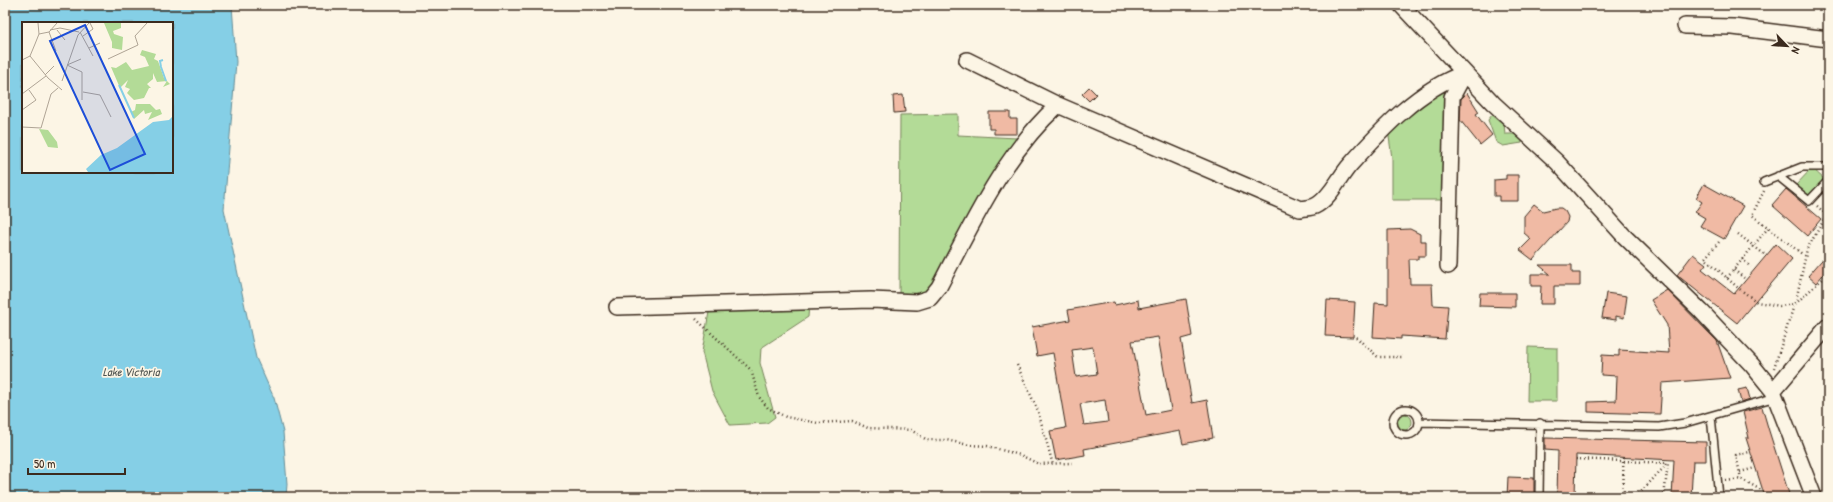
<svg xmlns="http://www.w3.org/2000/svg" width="1833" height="502" font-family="'Patrick Hand',sans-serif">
<rect width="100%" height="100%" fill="#fcf5e5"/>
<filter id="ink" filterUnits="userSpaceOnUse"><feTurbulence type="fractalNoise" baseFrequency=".025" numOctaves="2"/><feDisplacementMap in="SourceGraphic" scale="8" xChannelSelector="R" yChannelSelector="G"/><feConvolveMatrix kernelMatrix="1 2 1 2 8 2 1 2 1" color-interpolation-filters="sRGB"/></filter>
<g filter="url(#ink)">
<!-- green -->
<path fill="#b3db97" stroke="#77825a" d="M1448,82l-3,118h-53v-42l-4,-28z
M958,114v21l59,3 -43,69 -49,89 -26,-1 1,-180z
M1492,115l12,9 1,10h14l3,4v5l-19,3 -7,-4 -8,-22z
M1812,168l13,12 -17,18 -13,-12z
M809,305l-1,12 -47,31 -1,15 15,54 -8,6 -37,2 -18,-34 -10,-39 7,-40z
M1528,347l29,1v53h-30z
M1396 422a8 8 0 1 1 16 0a8 8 0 1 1-16 0Z"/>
<!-- water -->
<path fill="#85cfe6" stroke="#678d96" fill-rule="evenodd" d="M5,5h227l4,57 -12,147 32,149 18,40 9,34 4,52 -1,13h-281zM23,23h149v149h-149z"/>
<!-- building -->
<path fill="#f0baa4" stroke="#3b2a1e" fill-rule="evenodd" d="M1089,87l7,7 -7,7 -7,-7z
M1467,93l12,19 -3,2 16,21 -12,10 -20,-25 1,-21z
M903,95l2,17 -11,1 -1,-17z
M989,112h21v7h7v15h-23v-5h-5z
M1506,175h12v26h-19v-5h-5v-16l12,-1z
M1704,184l39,22 -19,33 -24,-13 5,-8 -10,-6 7,-10 -6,-4z
M1786,189l35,30 -14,17 -35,-31z
M1534,204l9,7 13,-3h5l4,3 3,6 -1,5 -34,38 -13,-10 11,-11 -7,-6v-17z
M1410,229l10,5v7h6v15h-8v3h-9l1,25h22l1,21 15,1 -3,33 -44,-3v3l-28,-2 2,-34 13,1v-74z
M1776,244l16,15 -31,37 -1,-1 -23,28 -60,-48 16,-21 13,10 -4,5 32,25z
M1828,253v16l-12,14 -8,-7z
M1539,265h33v8h8v13h-26v18h-14l1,-18h-10v-12h19z
M1667,290l50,51 13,37 -68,5 -2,31 -72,-2v-10l28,-1 1,-25 -16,-1 1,-20 17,1v-6l50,3 -2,-28 -16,-25z
M1480,293h35v14l-36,-1z
M1606,293l21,3 -3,22 -8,-2v4l-14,-2z
M1186,299l6,37 -11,3 11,64 15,-3 6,38 -30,6 -3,-13 -96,18 1,6 -29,5 -6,-29 16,-3 -13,-75 -16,3 -5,-29 38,-7 -2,-10 46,-8 1,3 23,-5 1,8zM1158,337l13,73 -25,5 -14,-74zM1093,347l4,27 -21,3 -4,-27zM1105,400l3,22 -24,3 -4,-21z
M1327,300l28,2 -2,35 -28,-1z
M1747,388l3,11 -9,3 -3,-12z
M1762,407l7,24 21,66h-25l-19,-59h3l-6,-26z
M1545,438l161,4v19h-13l-2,36h-19l2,-37 -98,-5 -1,42h-18l1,-46 -13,-1z
M1508,477l26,1v19h-27z"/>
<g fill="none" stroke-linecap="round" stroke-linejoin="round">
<!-- service casing -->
<g stroke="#3b2a1e" stroke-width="10">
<path id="service" d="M1778,176l31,25 19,-20
M1764,182l38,-15h26
M1393 422a13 13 0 1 1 26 0a13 13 0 1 1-26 0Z
M1711,416l8,81
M1419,422l240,5 26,-4 91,-26
M1539,497l1,-74"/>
</g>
<!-- minor casing -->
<g stroke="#3b2a1e" stroke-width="18">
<path id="minor" d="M1401,5l92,98 64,59 68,75 76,74 51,54 21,26 41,106
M1685,26l48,1 95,12
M967,60l91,45 242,104c4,-1 11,-1 15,-3 14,-6 25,-30 35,-41 32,-36 69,-76 115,-92
M1448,266l4,-169 13,-24
M617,307l254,-7 46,2 13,-4 9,-11c33,-63 65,-133 119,-182
M1773,391l55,-65"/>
</g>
<!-- path -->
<path stroke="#3b2a1e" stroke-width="2.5" stroke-dasharray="1 3" stroke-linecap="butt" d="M1764,191l-12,24 54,42
M1817,206l10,9
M1738,234l26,20
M1719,242l-14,16 32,29 20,15 23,4 15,-2 33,-30
M1742,259l9,8
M1734,270l10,8
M1727,278l41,-50
M696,319l55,51 8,27 9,11 18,9 32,6 34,-2 16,7 43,2 16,10h19l23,5 18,1 33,9 19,9 33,-1
M1356,337l22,20h26
M1017,365l21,46 15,54
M1774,368l23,-72 10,-47 21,-36
M1623,458l1,39
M1576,459l92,4
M1740,472l15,-4
M1741,479l-5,-24 14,-3
M1726,481l15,-2 22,12
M1636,497l32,-34 -4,34"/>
<!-- service -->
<use href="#service" stroke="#fcf5e5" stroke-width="7"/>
<!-- minor -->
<use href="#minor" stroke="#fcf5e5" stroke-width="15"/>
</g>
</g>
<g text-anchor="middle" stroke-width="3.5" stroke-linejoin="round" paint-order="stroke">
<!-- water labels -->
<g font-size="12" font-style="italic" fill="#4e5350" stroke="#fcf5e5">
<text x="131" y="376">Lake Victoria</text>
</g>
</g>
<!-- overview -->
<g transform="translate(22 22)">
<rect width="151" height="151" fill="#fcf5e5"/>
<path d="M82,1h21h-4v5l-8,3 1,3 9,3 -1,13 -10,-2v-6zM120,28l14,4 -2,5 4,2 6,17 6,6 -7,3 4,-6 -10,1 -4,-9v6l-6,5 4,4h-2l-5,10 -10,2 -7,-7 3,-4 -5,-2 3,-7 -8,8 -9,-21 5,1 10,-6 6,8 17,-4 -4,-9 -5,-2zM114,82h14l6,6 4,-1 2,5 -14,6 4,-8 -7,2 -1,-4 -10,9 -3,-7 4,-2zM17,107l9,1 9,12 1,6 -10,-1z" fill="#b3db97"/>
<path d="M151,94v56h-85l-2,-3 15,-14 16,-7 36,-26 16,-2z" fill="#85cfe6"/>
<path fill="none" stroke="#85cfe6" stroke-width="2" d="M141,38l-3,1 1,6 5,14M97,63l15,33"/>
<path fill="none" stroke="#afa495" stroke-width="1" d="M28,8l10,-2 19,4M35,8l8,10M27,10l7,19M58,10l13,24M17,12l10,-2 8,-9M61,14l10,-7 -3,-6M67,26l11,-5M8,34l18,22 14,12M86,37l30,-14 -3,-9 12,-13M0,38l8,-4 5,-12 4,-10 -1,-11M45,43l15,7v28M45,43l14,-6M23,53l9,-9M40,59l16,-46 11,-12M61,70l17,3 11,22M0,72l24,-18M0,88l14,-10 -7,-10M0,105l19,1 10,-34 7,-6"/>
<path fill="#1d4ed8" fill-opacity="0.15" stroke="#1d4ed8" stroke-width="2" d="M63,3l60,129 -35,16 -60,-129z"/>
<rect width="151" height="151" fill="none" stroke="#3b2a1e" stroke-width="2"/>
</g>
<!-- margin -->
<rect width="1833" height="502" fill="none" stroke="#fcf5e5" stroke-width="20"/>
<rect x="10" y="10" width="1813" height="482" fill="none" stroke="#3b2a1e" stroke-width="1.5" filter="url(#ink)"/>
<!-- north arrow -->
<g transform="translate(1787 46) rotate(115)" stroke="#fcf5e5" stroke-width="3" paint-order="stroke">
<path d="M0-3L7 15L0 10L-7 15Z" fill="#3b2a1e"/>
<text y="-6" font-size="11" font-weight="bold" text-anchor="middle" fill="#3b2a1e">N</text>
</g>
<!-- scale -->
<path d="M28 468v6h97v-6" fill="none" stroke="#3b2a1e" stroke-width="2"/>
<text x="34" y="468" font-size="12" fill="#3b2a1e" stroke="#fcf5e5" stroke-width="3" paint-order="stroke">50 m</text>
</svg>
